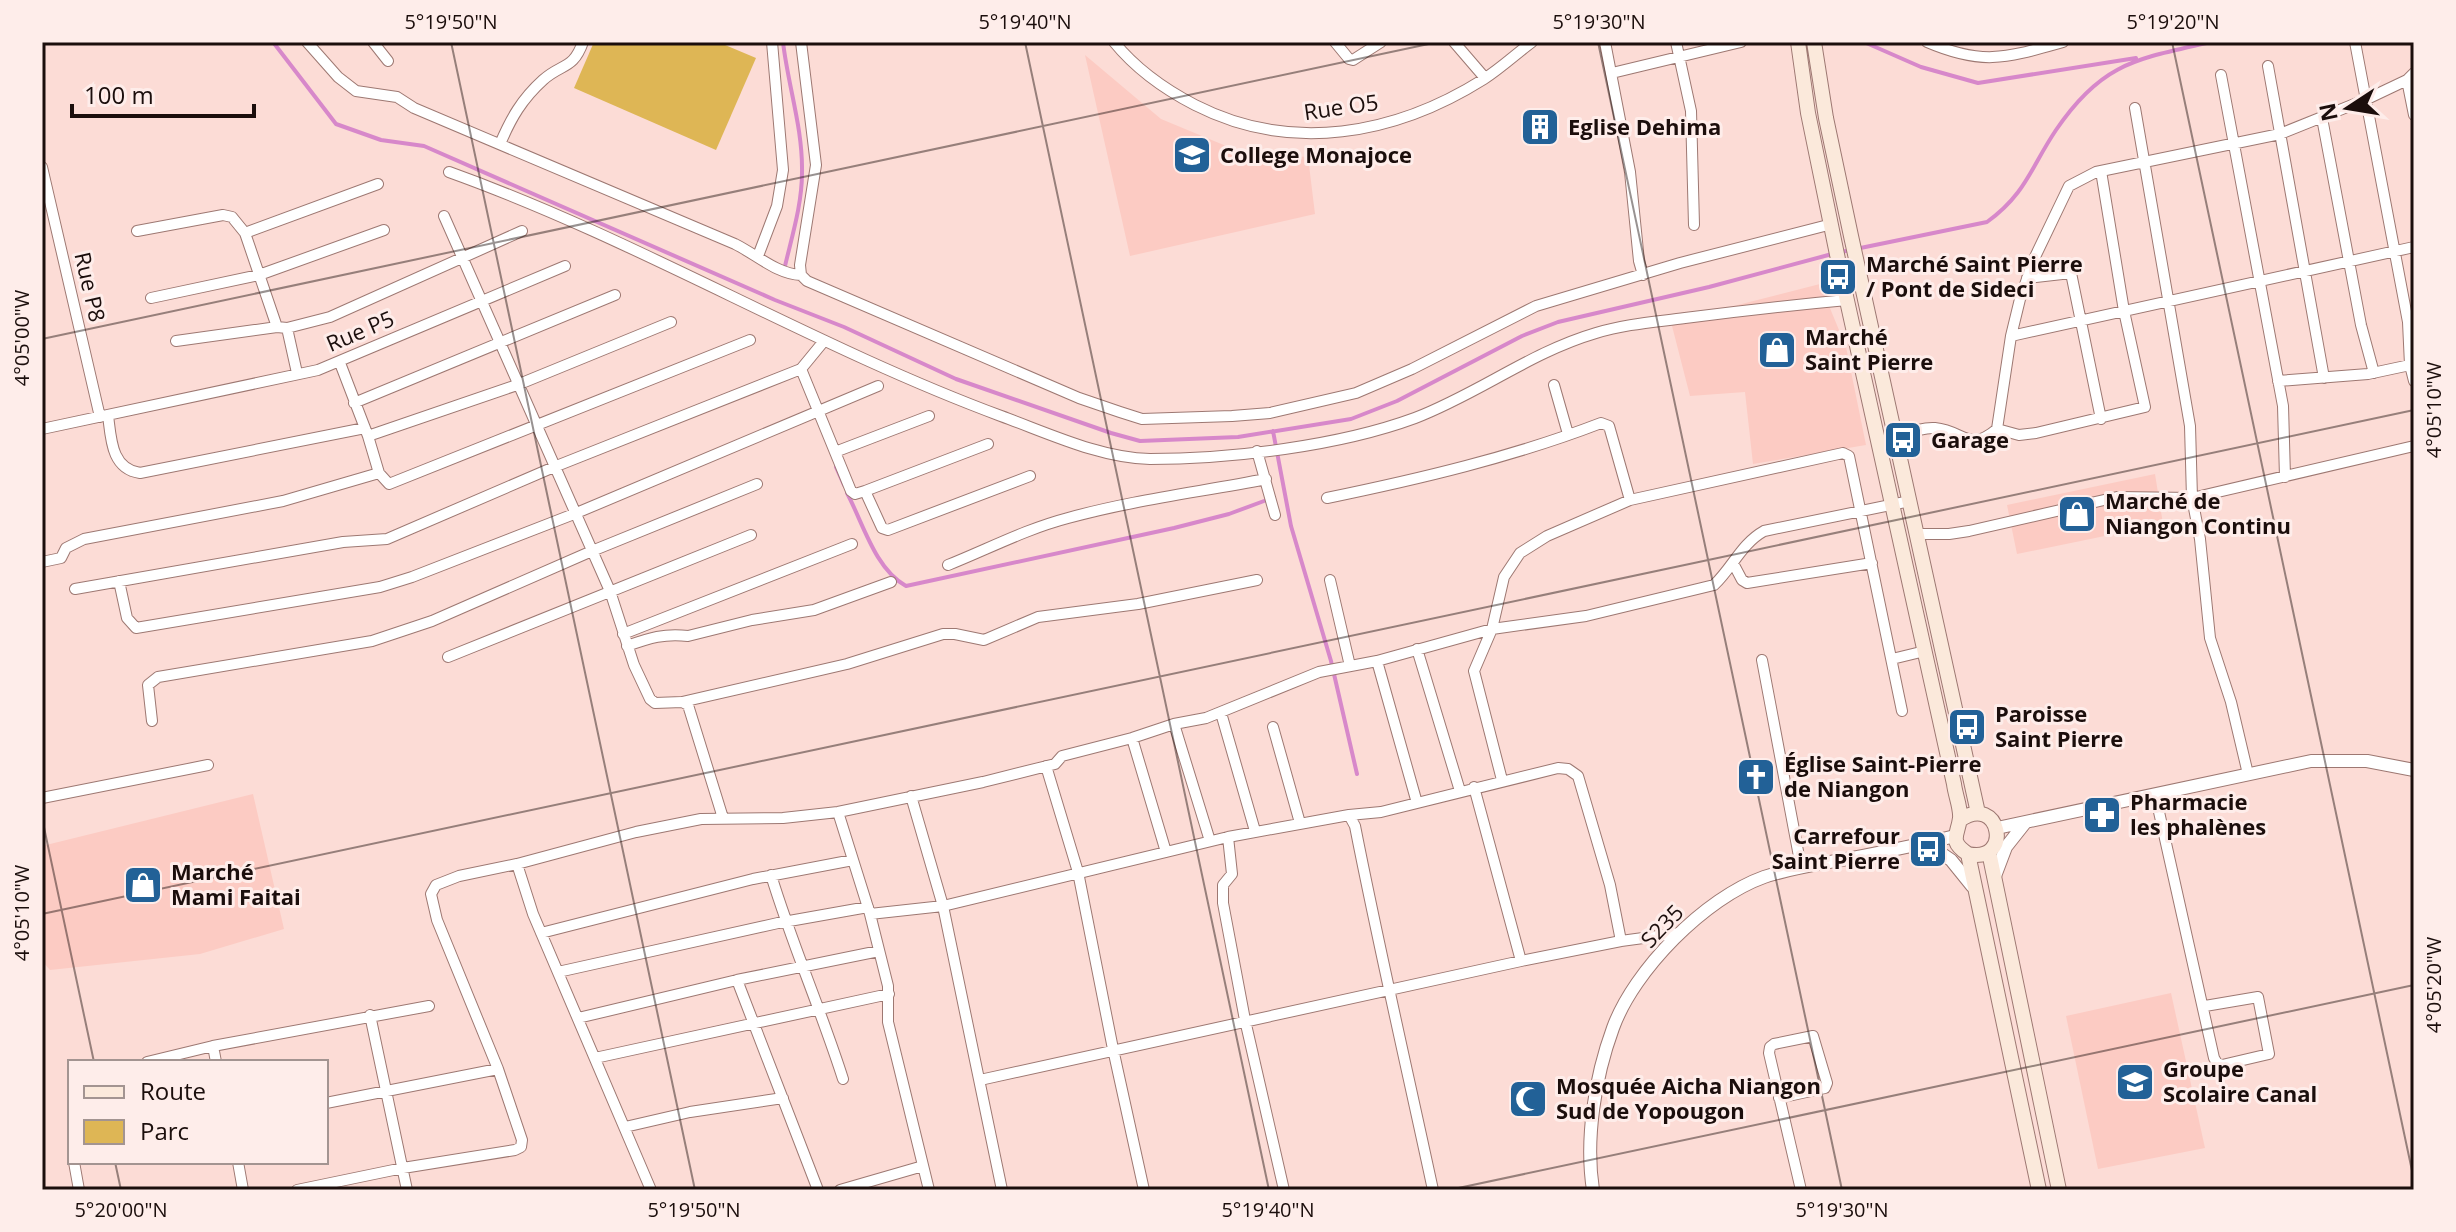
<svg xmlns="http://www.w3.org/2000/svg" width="2456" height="1232" font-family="'Open Sans',sans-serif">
<rect width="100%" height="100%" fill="#fcdcd6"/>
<!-- built -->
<path fill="#fccbc3" d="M1085,55l76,64 82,34 65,4 7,57 -185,42z
M1820,284l26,63 20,98 -113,19 -8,-72 -55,4 -19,-74z
M2155,474l8,50 -146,30 -10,-49z
M253,794l31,135 -84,25 -150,16 -8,-9v-115z
M2171,993l34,155 -107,21 -32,-153z"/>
<!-- green -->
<path fill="#deb655" d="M594,42h124l38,16 -40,92 -142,-62z"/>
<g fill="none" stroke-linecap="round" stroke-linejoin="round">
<!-- stream -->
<path stroke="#d788ca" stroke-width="4" d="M273,42l63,82 45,16 43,6 351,154 69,27 112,52 155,54 29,8 98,-4 113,-18 46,-18 125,-65 36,-14 151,-35 123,-33
M783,42c5,44 20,86 19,131 0,31 -10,63 -17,93
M1864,42l57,25 57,16 158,-25
M1841,252l146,-30c39,-28 44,-55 69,-92 46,-68 81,-71 155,-88
M1273,431l18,95 40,135 26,113
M836,467l8,18
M847,493c16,30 28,76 59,93l268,-58 55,-14 35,-13"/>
<!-- minor casing -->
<g stroke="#9d7872" stroke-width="12">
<path id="minor" d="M307,42l31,35 18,14 41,6 17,11 321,136c22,11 42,30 66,31
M373,42l15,19
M801,42l15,123 -16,100 1,10 6,6 272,117 41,14 22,7 90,-3 38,-3 86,-20 56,-24 124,-63 144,-43 152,-39
M1114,42c22,27 50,47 81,63 96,49 200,30 289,-26 17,-11 32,-25 48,-37
M1335,42l14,17 4,1 28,-18
M1454,42l31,36
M1605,42l25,130 9,89 4,14
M1676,42l15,69 3,114
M1927,42c56,24 79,16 136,0
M2355,42l53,280 2,43
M2268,66l56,312
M1612,73l129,-31
M2221,75l62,331 2,71
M2407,80l7,35
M2135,108l55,318 2,72 8,41 10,99 21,64 17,72
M2322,118l39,207 13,48
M500,144c11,-26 22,-45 43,-64 19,-17 30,-10 40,-38
M42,167l58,250
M449,172c190,68 363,174 552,244 47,17 99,42 149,43 81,0 189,-13 265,-41 63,-24 116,-66 181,-85 29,-9 59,-11 89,-15 54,-7 108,-13 162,-18
M444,216l166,375 24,74 16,34 5,4 27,-1 6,3 35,113
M137,231l86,-16 9,2 13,16 32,94 10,1 10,45
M245,233l133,-49
M758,256l19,-50 6,-36 -11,-128
M2027,278l44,-5 30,146
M151,298l108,-23 125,-45
M287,328l43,-11 192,-86
M2011,336l403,-89
M176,341l101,-14
M824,341l-23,28 50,122 4,3 10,-3 123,-47
M340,363l28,73 11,37 10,11 361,-144
M2278,381l90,-7 42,-9 4,16
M1554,385l14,49
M354,403l261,-108
M108,415c3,23 3,54 32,58l225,-45
M42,429l276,-59 247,-104
M1997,429l22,6 17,-2 109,-26 -21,-96 -23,-140
M368,436l149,-51 154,-63
M1896,437c12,-4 27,-10 39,-9 30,3 33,25 62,1l14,-93 9,-37 14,-40 35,-73 27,-14 184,-38 87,-35 40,-19 7,-7
M1257,451l18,64
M835,452l94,-36
M865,491l17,37 6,2 142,-54
M1327,498c92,-19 186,-41 274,-75l8,3 21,74
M1917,534h32l20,-3 148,-34 75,1 222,-52
M42,562l19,-4 5,-10 18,-9 199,-38 96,-28
M1733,563l9,17 5,3 125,-20
M948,565c40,-16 78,-36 120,-47 65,-18 132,-26 198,-39
M1330,580l20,86
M119,581l8,37 9,10 244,-41 32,-10 162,-63 304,-128
M75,589l268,-47 44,-3 167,-72 247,-98
M623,634l229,-90
M627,646c22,-8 38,-13 61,-10l64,-16 62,-10 77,-28
M1417,649l43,142
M448,657l303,-122
M1892,659l33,-8
M1762,660l39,207
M1377,661l40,142
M682,702l165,-38 96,-30h12l29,6 54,-23 100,-13 119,-24
M1221,713l34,118
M152,721l-4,-36 10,-8 214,-36 60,-20 160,-70 165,-67
M1174,724l36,117
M1273,727l27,96
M1132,738l34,114
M1046,766l32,106 35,177 31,141
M1502,780l-28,-109 18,-42 12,-52 16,-24 27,-17 83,-36 213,-47 6,3 53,255
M1474,787l47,174
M2155,794l59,264 3,5 5,2 47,-11 -11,-57 -53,9
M911,796l32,110 59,284
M42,798l166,-33
M838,812l32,102 18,72v36l41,168
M1349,815l32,-3 177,-44 10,1 10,7 32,109 11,56
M1228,837l4,37 -9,11v18l22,117 39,170
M517,864l16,50 118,276
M771,875c21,69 50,135 72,204
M870,914l73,-8 285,-69 121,-22 6,11c24,122 52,243 78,364
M541,933l212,-54 100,-19
M558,972l220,-49 90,-16
M737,980l81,210
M370,1015l37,175
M578,1018l159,-38 142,-29
M213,1046l3,16
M595,1058l294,-64
M147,1062l66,-16 216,-40
M980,1080l541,-119 100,-20 59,-8
M1779,1098l46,-10 2,-5 -14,-47 -39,8 -4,3 -1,6 32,137
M326,1103l172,-34
M625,1127l65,-15 93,-14
M74,1162l5,28
M238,1162l5,28
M297,1190l106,-22 112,-18 6,-3 1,-7 -24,-71 -61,-149 -6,-26 5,-9 23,-9 58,-12 119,-32 65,-13 82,-1 55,-6 145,-30 72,-18 7,-8 70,-18 42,-14 32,-6 113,-46 58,-11 115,-32 94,-13 128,-31c19,-18 27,-41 50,-54l146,-30
M840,1190l83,-24"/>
</g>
<!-- tertiary casing -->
<g stroke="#9d7872" stroke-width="14">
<path id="tertiary" d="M1997,828l314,-67h56l47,9
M1926,843l25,17 21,26
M1995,876l11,-29 19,-24
M1593,1190c-8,-51 2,-113 20,-162 21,-58 92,-130 151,-151 27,-9 56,-13 83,-18 36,-7 72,-14 108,-23"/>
</g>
<!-- secondary casing -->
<g stroke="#9d7872" stroke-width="16">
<path id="secondary" d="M1798,42l10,71 32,156 114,515c1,10 7,24 6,34 -2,17 -12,23 8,36 46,10 32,-62 -8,-34
M1814,42l12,76 25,118 127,577
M1989,852l70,338
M1968,854l71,336"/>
</g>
<!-- minor -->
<use href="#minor" stroke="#fff" stroke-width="10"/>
<!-- tertiary -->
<use href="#tertiary" stroke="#fff" stroke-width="12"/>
<!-- secondary -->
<use href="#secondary" stroke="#fbe9db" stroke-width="14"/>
</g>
<!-- ticks -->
<path fill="none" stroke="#1b0e0c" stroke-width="2" stroke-opacity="0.45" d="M451,42l244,1148M1025,42l244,1148M1598,42l244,1148M2172,42l242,1138M42,339l1396,-297M42,818l52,244M42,914l2372,-504M115,1162l6,28M1449,1190l965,-205"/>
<!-- icons -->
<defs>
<g id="building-square" transform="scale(2)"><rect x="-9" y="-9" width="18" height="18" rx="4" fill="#226197" stroke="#feedea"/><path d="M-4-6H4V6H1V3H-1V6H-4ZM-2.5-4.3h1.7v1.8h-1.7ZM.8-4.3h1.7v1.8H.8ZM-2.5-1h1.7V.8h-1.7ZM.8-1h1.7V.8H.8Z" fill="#fff"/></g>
<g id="university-square" transform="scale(2)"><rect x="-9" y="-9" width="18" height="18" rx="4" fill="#226197" stroke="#feedea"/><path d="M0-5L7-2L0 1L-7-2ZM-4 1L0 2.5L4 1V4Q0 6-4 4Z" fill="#fff"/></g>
<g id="bus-square" transform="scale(2)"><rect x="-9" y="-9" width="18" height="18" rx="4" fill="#226197" stroke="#feedea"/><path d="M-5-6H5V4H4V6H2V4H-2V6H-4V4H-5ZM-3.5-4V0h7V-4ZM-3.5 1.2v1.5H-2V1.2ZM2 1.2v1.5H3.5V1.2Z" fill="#fff"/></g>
<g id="shop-square" transform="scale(2)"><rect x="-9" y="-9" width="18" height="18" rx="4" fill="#226197" stroke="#feedea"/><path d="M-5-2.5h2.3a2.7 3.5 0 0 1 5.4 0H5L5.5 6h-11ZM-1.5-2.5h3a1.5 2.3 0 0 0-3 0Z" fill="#fff"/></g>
<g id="church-square" transform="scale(2)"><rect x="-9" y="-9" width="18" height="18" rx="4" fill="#226197" stroke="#feedea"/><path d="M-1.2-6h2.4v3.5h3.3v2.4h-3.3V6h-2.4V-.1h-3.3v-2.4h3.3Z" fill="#fff"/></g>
<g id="pharmacy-square" transform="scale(2)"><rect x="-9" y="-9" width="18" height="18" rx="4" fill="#226197" stroke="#feedea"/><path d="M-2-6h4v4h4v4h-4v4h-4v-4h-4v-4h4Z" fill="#fff"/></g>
<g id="school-square" transform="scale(2)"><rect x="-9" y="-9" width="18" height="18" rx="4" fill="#226197" stroke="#feedea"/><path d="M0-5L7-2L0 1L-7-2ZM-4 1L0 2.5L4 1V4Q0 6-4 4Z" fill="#fff"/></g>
<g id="mosque-square" transform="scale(2)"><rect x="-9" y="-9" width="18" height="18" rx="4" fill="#226197" stroke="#feedea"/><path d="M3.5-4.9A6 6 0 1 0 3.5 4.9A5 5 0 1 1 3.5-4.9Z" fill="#fff"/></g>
</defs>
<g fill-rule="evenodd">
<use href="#building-square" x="1540" y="127"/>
<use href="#university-square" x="1192" y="155"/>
<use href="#bus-square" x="1838" y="277"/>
<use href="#shop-square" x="1777" y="350"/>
<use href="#bus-square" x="1903" y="440"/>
<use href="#shop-square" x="2077" y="514"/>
<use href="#bus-square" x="1967" y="727"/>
<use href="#church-square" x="1756" y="777"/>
<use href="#pharmacy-square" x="2102" y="815"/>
<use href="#bus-square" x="1928" y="849"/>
<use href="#shop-square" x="143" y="885"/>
<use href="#school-square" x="2135" y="1082"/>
<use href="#mosque-square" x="1528" y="1099"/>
</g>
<g text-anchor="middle" stroke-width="6" stroke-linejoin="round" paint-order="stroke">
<!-- street labels -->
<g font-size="22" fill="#1b0e0c" stroke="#feedea">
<text transform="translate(1341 107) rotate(-8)" y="8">Rue O5</text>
<text transform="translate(90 287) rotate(77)" y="8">Rue P8</text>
<text transform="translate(360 331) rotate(-23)" y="8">Rue P5</text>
<text transform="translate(1662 926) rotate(-46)" y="8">S235</text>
</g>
<!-- poi labels -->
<g font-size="22" font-weight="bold" fill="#1b0e0c" stroke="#feedea" text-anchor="start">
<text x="1568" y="135">Eglise Dehima</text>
<text x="1220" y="163">College Monajoce</text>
<text x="1866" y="272">Marché Saint Pierre<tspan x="1866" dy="25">/ Pont de Sideci</tspan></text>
<text x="1805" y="345">Marché<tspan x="1805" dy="25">Saint Pierre</tspan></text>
<text x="1931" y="448">Garage</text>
<text x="2105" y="509">Marché de<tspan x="2105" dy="25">Niangon Continu</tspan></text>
<text x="1995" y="722">Paroisse<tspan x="1995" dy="25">Saint Pierre</tspan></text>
<text x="1784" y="772">Église Saint-Pierre<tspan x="1784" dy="25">de Niangon</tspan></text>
<text x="2130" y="810">Pharmacie<tspan x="2130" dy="25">les phalènes</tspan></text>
<text x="1900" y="844" text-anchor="end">Carrefour<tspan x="1900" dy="25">Saint Pierre</tspan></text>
<text x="171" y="880">Marché<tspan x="171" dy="25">Mami Faitai</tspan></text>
<text x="2163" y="1077">Groupe<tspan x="2163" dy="25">Scolaire Canal</tspan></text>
<text x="1556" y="1094">Mosquée Aicha Niangon<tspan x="1556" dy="25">Sud de Yopougon</tspan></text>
</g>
</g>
<!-- border -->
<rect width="2456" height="1232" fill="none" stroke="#feedea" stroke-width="88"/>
<!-- legend -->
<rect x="68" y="1060" width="260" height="104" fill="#feedea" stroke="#a39491" stroke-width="2"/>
<rect x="84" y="1086" width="40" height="12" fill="#fbe9db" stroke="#a39491" stroke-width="2"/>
<text x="140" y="1100" font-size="24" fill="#1b0e0c">Route</text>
<rect x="84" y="1120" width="40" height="24" fill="#deb655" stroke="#a39491" stroke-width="2"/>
<text x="140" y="1140" font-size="24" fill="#1b0e0c">Parc</text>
<!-- north arrow -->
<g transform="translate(2348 108) rotate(258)" stroke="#feedea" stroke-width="6" paint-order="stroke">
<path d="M0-6L14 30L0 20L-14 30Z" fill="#1b0e0c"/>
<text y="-12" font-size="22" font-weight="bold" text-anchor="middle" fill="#1b0e0c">N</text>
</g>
<!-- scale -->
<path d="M72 104v12h182v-12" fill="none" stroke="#1b0e0c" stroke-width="4"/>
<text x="84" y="104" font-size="24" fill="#1b0e0c" stroke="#feedea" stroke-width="6" paint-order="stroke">100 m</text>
<rect x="44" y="44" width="2368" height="1144" fill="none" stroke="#1b0e0c" stroke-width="3"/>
<g font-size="20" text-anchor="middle" fill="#1b0e0c">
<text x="451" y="29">5°19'50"N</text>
<text x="1025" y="29">5°19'40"N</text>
<text x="1599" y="29">5°19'30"N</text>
<text x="2173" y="29">5°19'20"N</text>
<text transform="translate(22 338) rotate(-90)" y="7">4°05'00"W</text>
<text transform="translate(2434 410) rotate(-90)" y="7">4°05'10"W</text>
<text transform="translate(22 913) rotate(-90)" y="7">4°05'10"W</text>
<text transform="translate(2434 985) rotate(-90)" y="7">4°05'20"W</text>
<text x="121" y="1217">5°20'00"N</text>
<text x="694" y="1217">5°19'50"N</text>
<text x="1268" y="1217">5°19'40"N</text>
<text x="1842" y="1217">5°19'30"N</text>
</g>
</svg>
